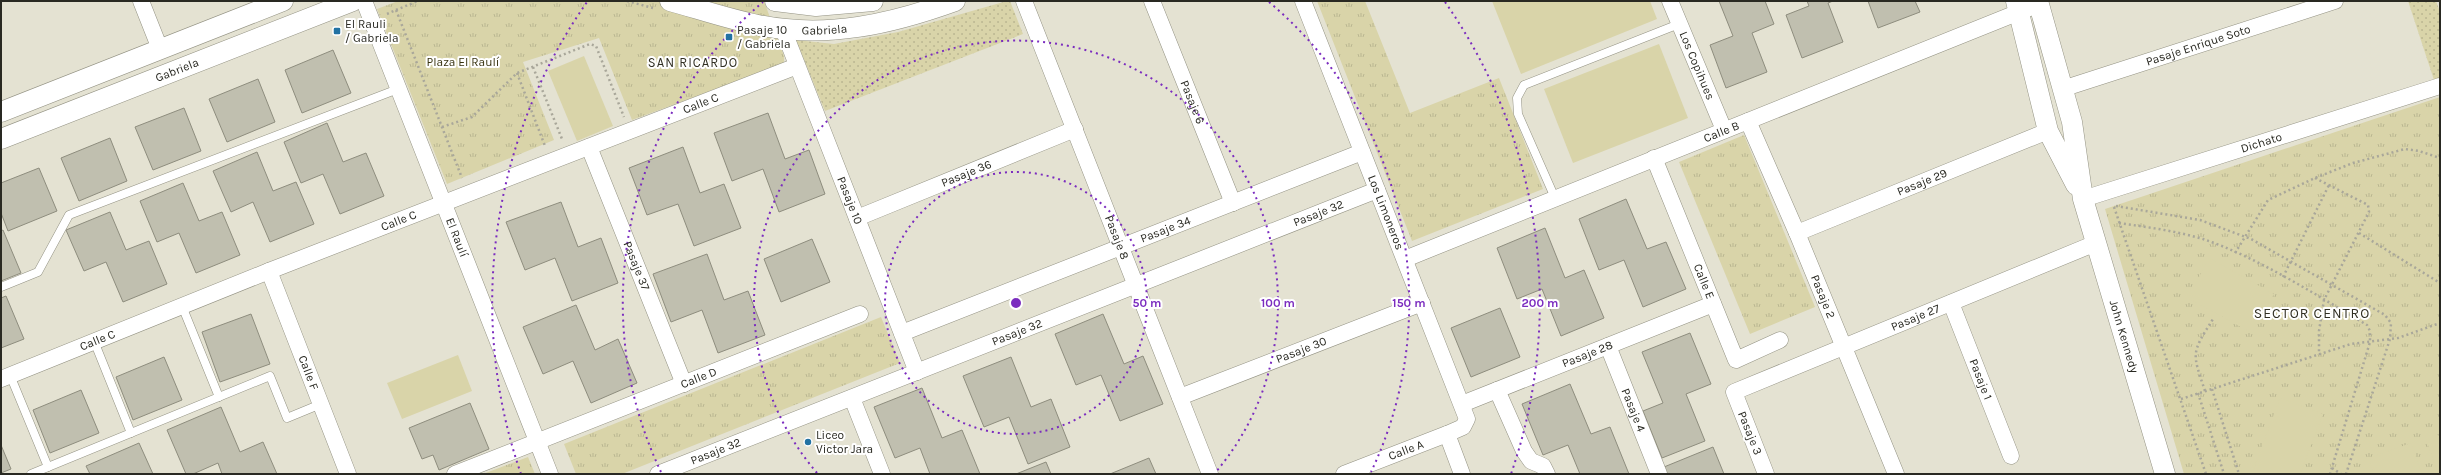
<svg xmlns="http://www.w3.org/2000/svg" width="2441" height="475" viewBox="0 0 2441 475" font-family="Karla,sans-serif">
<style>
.grass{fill:url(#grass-dots)}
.park{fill:url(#park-tufts)}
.pitch{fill:#d9d4a9}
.building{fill:#c0bfaf;stroke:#8e8d7e}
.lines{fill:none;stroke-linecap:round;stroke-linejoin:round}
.service-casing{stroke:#939283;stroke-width:9}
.minor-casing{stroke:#939283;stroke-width:17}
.tertiary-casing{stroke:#939283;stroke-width:21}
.path{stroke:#a9a79a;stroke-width:2.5;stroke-dasharray:2 3;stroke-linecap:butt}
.service{stroke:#fff;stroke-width:8}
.minor{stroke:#fff;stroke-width:16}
.tertiary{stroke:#fff;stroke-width:20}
.ring{fill:none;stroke:#7b2cbf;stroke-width:2;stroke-dasharray:2 4}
.poi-dot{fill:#2272a3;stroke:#fff;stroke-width:1.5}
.labels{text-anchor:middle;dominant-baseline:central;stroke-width:4;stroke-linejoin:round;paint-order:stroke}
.poi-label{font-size:12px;fill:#292922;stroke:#fff;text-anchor:start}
.street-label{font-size:12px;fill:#292922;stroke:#fff}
.park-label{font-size:12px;fill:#37320f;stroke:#fff}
.neighbourhood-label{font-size:13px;letter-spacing:1px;fill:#312f23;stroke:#fff}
.quarter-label{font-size:14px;letter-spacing:1px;fill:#312f23;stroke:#fff}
.centre{fill:#7b2cbf;stroke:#fff;stroke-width:2}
.ring-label{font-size:12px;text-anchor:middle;font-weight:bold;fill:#7b2cbf;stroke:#fff;stroke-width:4;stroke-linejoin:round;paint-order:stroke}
</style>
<defs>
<pattern id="grass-dots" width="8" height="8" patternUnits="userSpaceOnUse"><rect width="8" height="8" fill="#d9d4a9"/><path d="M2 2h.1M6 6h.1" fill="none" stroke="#bab691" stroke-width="1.8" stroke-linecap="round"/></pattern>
<pattern id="park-tufts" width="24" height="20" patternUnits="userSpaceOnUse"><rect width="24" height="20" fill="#d9d4a9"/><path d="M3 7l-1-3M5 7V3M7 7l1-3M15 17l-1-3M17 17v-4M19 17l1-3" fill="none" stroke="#bab691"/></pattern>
</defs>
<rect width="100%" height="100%" fill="#e4e2d2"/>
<g class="grass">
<polygon points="1007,1 1010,1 1023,34 825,111 796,40 834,44 898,32"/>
<polygon points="2408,1 2436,1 2440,12 2440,78 2434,80"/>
</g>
<g class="park">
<polygon points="398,1 764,1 784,56 784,64 632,120 599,38 523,62 554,140 447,184 377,9"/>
<polygon points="1317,1 1365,1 1410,113 1499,78 1543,189 1412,241"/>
<polygon points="2440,97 2440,474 2184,474 2105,209"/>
<polygon points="1744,135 1815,307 1750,334 1679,162"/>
<polygon points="881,317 900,363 622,474 576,474 564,444"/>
<polygon points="528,457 535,474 483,474"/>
</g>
<g class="pitch">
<polygon points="1492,1 1650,1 1657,19 1521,74"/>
<polygon points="1659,44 1688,118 1573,163 1544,89"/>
<polygon points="584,56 613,126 577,141 548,71"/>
<polygon points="2209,258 2274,294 2252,333 2188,298"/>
<polygon points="458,355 472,391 402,419 387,383"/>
<polygon points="2280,398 2323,414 2300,474 2272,474 2254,468"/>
<polygon points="2440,435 2440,474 2438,474 2426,439"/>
<polygon points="2411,443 2422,474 2374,474 2369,458"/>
</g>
<g class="building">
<polygon points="1719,1 1765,1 1774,24 1752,33 1767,72 1726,88 1710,45 1733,36"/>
<polygon points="1807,1 1833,1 1828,3 1843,42 1802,58 1786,15 1809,6"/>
<polygon points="1868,1 1915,1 1920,12 1878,28"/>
<polygon points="333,50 351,93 302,113 285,70"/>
<polygon points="258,79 275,122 227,142 209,99"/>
<polygon points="184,108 201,151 153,170 135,127"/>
<polygon points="768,113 785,159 809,150 825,194 779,212 763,169 732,181 714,133"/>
<polygon points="327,123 343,162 366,153 384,196 340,214 323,174 301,183 284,142"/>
<polygon points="110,138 127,181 79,201 61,158"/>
<polygon points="683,147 700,193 724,184 741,228 694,246 678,204 647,215 629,168"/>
<polygon points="257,152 273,191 296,182 314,224 270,242 253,202 231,212 213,171"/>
<polygon points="39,168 57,211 8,231 1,213 1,183"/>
<polygon points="183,183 199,221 222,212 240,255 196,273 179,233 157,242 140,201"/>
<polygon points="1626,199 1647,249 1666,242 1686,289 1643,307 1624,260 1599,270 1579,219"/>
<polygon points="561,202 578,247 601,238 618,283 572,301 555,258 525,270 506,222"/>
<polygon points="110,212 126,250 149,241 167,284 123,302 106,262 84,271 66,230"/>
<polygon points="1545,228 1565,278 1584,270 1604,318 1561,336 1542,289 1517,299 1497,248"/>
<polygon points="3,230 21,273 1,281 1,231"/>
<polygon points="812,239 830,282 781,302 764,259"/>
<polygon points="707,254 724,300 748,291 765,335 718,353 702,310 671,322 653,274"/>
<polygon points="6,296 24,339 1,348 1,298"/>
<polygon points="576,305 595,350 618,339 637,383 591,403 573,361 543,374 523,327"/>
<polygon points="1500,308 1520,357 1471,377 1451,328"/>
<polygon points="251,314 270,364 220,382 202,332"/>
<polygon points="1103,314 1124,364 1143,356 1163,404 1120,421 1101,375 1076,385 1055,334"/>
<polygon points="1690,333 1711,384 1686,394 1705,441 1662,458 1643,411 1663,403 1642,352"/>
<polygon points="164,357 182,400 133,420 116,377"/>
<polygon points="1011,357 1031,407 1051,399 1070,447 1028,464 1009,417 984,427 963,376"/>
<polygon points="1570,384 1591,434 1610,427 1629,474 1580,474 1568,445 1543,455 1522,404"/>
<polygon points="922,388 942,438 962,430 980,474 930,474 920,448 895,458 874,407"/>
<polygon points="81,390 99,433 50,453 33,410"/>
<polygon points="470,403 489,449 439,470 433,455 422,459 409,428"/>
<polygon points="221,407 240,452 263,442 277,474 222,474 218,463 193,474 186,474 167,430"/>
<polygon points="139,443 153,474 90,474 86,466"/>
<polygon points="1,445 11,469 1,473"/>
<polygon points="1713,447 1724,474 1667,474 1664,467"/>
<polygon points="1149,458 1156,474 1110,474"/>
<polygon points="1046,462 1051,474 1016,474"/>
</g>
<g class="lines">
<defs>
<g id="service">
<polyline points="1555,198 1518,114 1517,98 1524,85 1679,24"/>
<polyline points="1,287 38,272 69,215 398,89"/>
<polyline points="182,306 219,397"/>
<polyline points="94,341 131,433"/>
<polyline points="10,375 48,467"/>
<polyline points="31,474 270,376 287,418 321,404"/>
</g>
<g id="minor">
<polyline points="141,1 160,49"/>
<path id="s1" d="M364,1l186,473"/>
<path id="s2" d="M1024,1l186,473"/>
<path id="s3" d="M1152,1l81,202"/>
<path id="s4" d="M1303,1l164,418 -4,8 -16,7 -103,40"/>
<path id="s5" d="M1670,1l54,129"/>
<path id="s6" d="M783,29l134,343"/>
<path id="s7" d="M2062,89l273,-88"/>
<path id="s8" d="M1748,121l49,112 99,241"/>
<path id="s9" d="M589,147l95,237"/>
<path id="s10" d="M1654,158l82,202 44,-20"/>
<path id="s11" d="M2083,199l357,-113"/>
<path id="s12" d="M857,218l218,-89"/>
<path id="s13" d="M1797,233l251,-102"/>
<path id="s14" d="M1405,259l634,-255"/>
<path id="s15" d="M269,271l79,203"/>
<path id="s16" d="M1951,303l60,153"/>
<path id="s17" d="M902,333l460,-181"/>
<path id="s18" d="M1608,346l51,128"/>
<path id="s19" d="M1,379l268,-108 528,-205"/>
<polyline points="1497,390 1524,451 1531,461 1543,466 1547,474"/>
<path id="s20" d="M1180,397l242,-94"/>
<polyline points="852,398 882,474"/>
<path id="s21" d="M1462,404l251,-100"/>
<polyline points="1447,434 1462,474"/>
<path id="s22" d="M455,474l405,-160"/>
<path id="s23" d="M658,474l719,-284"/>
<path id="s24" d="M1766,474l-32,-82 362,-149"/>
</g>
<g id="tertiary">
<path id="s25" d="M670,1c29,8 58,18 88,24 69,14 133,-1 197,-24"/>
<polyline points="775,1 816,6 873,1"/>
<polyline points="2016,1 2048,131 2076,185"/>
<path id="s26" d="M2038,1l34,121 11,77 82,275"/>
<polyline points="1,112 283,1"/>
<path id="s27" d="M1,139l352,-138"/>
</g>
</defs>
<use href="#service" class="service-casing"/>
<use href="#minor" class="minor-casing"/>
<use href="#tertiary" class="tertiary-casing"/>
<g class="path">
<polyline points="627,1 653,8"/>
<polyline points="396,10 418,1"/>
<polyline points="387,14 396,10 462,178"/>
<polyline points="346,23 348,29 356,26"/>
<polyline points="533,67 562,139"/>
<polyline points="517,73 545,146"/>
<polyline points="442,127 472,117 517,73 590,44 596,46 624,117"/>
<polyline points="2315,178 2368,205 2369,212 2324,300 2319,331 2319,354"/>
<polyline points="2116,206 2200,220 2251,239 2385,315 2391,323 2390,339 2346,474"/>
<polyline points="2114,207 2206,474"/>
<path d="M2119,223c28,4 57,8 84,16 54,18 115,57 164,86l3,6v11l-40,132"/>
<polyline points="2359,233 2440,283"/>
<polyline points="2235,253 2268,200 2315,178 2353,163 2405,149 2419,151 2440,158"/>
<polyline points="2283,277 2329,185"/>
<polyline points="2212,389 2239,474"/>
<path d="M2205,391c-13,-39 -14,-37 8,-72"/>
<polyline points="2198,393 2224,474"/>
<polyline points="2181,399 2351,344 2398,338 2440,323"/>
<polyline points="2332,468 2341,474"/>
</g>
<use href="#service" class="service"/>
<use href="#minor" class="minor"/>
<use href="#tertiary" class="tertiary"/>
</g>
<g class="ring">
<circle cx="1016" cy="303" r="131"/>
<path d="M817 473A262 262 0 1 1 1215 473"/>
<path d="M661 472A393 393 0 0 1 763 2M1269 2A393 393 0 0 1 1371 472"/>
<path d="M521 474A524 524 0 0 1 587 2M1445 2A524 524 0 0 1 1511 474"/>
</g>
<g class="poi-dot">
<rect x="333" y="27" width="8" height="8" rx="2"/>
<rect x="725" y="33" width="8" height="8" rx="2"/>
<circle cx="808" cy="442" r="4"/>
</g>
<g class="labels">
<g class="poi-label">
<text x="345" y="24">El Rauli<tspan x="345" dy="14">/ Gabriela</tspan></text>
<text x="737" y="30">Pasaje 10<tspan x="737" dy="14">/ Gabriela</tspan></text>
<text x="816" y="435">Liceo<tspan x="816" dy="14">Victor Jara</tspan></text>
</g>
<g class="street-label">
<text stroke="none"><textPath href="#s25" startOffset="158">Gabriela</textPath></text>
<text stroke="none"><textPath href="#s7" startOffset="143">Pasaje Enrique Soto</textPath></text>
<text stroke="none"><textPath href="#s5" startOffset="70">Los Copihues</textPath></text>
<text stroke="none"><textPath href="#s27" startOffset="189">Gabriela</textPath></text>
<text stroke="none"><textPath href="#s3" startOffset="109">Pasaje 6</textPath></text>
<text stroke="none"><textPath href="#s19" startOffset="752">Calle C</textPath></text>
<text stroke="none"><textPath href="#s14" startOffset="341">Calle B</textPath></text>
<text stroke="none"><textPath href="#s11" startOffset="187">Dichato</textPath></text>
<text stroke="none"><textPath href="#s12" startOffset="118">Pasaje 36</textPath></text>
<text stroke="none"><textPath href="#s13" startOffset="135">Pasaje 29</textPath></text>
<text stroke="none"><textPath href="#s6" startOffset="184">Pasaje 10</textPath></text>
<text stroke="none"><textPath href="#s4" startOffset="227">Los Limoneros</textPath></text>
<text stroke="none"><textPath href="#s23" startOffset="710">Pasaje 32</textPath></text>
<text stroke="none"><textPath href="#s19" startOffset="428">Calle C</textPath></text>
<text stroke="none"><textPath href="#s17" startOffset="283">Pasaje 34</textPath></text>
<text stroke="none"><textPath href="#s1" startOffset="254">El Raulí</textPath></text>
<text stroke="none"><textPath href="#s2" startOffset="254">Pasaje 8</textPath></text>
<text stroke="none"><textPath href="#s9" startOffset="128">Pasaje 37</textPath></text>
<text stroke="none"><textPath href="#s10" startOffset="133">Calle E</textPath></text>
<text stroke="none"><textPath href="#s8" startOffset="191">Pasaje 2</textPath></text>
<text stroke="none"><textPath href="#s24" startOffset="284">Pasaje 27</textPath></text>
<text stroke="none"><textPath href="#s23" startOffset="386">Pasaje 32</textPath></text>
<text stroke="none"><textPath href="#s26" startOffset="347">John Kennedy</textPath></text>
<text stroke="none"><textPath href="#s19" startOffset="104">Calle C</textPath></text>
<text stroke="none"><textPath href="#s20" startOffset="130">Pasaje 30</textPath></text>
<text stroke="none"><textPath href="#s21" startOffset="135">Pasaje 28</textPath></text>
<text stroke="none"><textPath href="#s15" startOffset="109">Calle F</textPath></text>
<text stroke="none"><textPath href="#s22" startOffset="262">Calle D</textPath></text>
<text stroke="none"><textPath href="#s16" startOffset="82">Pasaje 1</textPath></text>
<text stroke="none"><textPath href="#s18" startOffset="69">Pasaje 4</textPath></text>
<text transform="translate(1750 433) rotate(68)">Pasaje 3</text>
<text transform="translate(1406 450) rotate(-21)">Calle A</text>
<text stroke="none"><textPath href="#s23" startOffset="62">Pasaje 32</textPath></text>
</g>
<g class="park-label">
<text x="463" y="62">Plaza El Raulí</text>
</g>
<g class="neighbourhood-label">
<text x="693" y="62">SAN RICARDO</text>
</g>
<g class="quarter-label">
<text x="2312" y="313">SECTOR CENTRO</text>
</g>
</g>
<circle cx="1016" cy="303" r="6" class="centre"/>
<g class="ring-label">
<text x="1147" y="307">50 m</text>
<text x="1278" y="307">100 m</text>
<text x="1409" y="307">150 m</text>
<text x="1540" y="307">200 m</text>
</g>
<rect width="2441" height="475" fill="none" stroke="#292922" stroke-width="4"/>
</svg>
